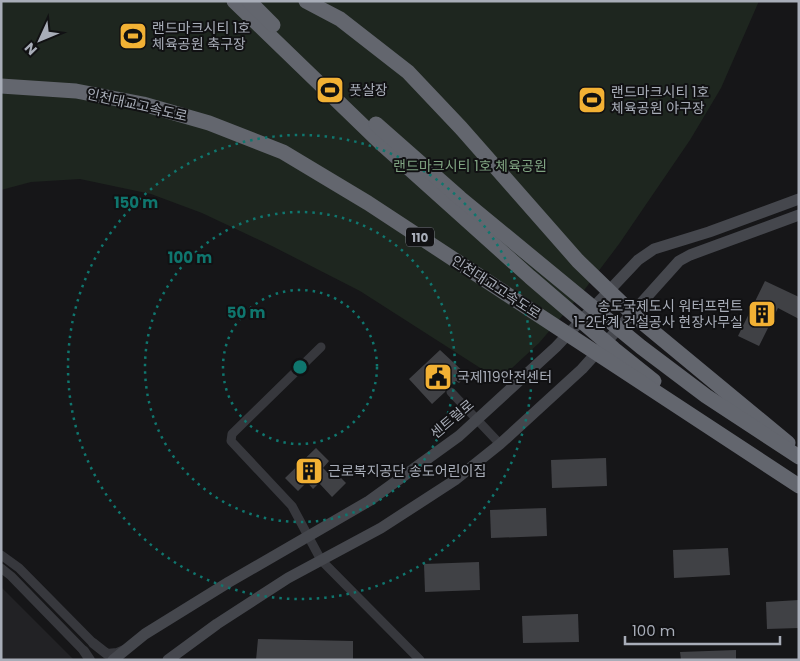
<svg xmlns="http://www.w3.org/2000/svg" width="800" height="661" viewBox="0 0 800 661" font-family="Poppins,'Noto Sans KR',sans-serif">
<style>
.built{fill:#222225}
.green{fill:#1e261f}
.building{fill:#404145}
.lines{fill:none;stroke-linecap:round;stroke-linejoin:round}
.minor{stroke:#37383d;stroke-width:9}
.tertiary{stroke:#37383d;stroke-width:10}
.secondary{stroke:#45474d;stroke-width:11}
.motorway{stroke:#63666e;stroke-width:15}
.motorway-bridge{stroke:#63666e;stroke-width:15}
.ring{fill:none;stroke:#0f766e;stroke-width:2.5;stroke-dasharray:2.5 5}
.labels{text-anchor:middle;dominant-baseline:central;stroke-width:4;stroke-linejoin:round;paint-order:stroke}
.shield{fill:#111113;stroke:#7b7e86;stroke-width:1}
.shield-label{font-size:12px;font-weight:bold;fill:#a8adb8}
.poi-label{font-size:14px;fill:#a8adb8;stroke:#111113;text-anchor:start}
.street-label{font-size:14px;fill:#a8adb8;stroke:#111113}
.park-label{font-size:14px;fill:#7fa381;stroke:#111113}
.centre{fill:#0f766e;stroke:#111113;stroke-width:2.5}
.ring-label{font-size:15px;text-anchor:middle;font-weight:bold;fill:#0f766e;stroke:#111113;stroke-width:4;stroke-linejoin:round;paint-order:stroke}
</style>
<rect width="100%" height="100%" fill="#161618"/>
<polygon class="built" points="1,587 74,660 1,660"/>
<polygon class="green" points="1,1 759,1 721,88 690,140 619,244 582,293 539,343 499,380 360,291 272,246 202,213 151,194 80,179 31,182 1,190"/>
<g class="building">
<polygon points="765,281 799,297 799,319 778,308 759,346 738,336"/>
<polygon points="440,350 467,375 459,383 456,381 447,387 445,392 432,404 409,379"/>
<polygon points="316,448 329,461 323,468 334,479 338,475 346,483 332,497 319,483 313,489 307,482 298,491 285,478"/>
<polygon points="606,458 607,486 552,488 551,460"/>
<polygon points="546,508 547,536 491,538 490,510"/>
<polygon points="728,548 730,575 674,578 673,550"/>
<polygon points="479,562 480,590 425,592 424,564"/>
<polygon points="799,600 799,628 767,629 766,602"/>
<polygon points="578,614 579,642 523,643 522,616"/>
<polygon points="258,639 353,641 353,660 256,660"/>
<polygon points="736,650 736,660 681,660 680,652"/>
</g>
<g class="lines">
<g class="minor">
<polyline points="321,347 232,434 231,441 292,506 321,560 420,660"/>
<polyline points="451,392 500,444"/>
<polyline points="1,555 19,568 93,643"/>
<polyline points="1,568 11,576 84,651"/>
</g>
<g class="tertiary">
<polyline points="93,643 107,654 117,653 124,650"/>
<polyline points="84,651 90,660"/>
</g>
<g class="secondary">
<polyline points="113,660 145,634 229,582 369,501 459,436 556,347 638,260 654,249 709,232 799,199"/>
<polyline points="168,660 217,624 288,578 381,528 455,480 500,444 582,369 679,261 690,255 799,215"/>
</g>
<polyline class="motorway" points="638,319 788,443"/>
<g class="motorway-bridge">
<polyline points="234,1 384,146 530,277 614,349 654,381"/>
<polyline points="249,1 273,25"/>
<polyline points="306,1 340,19 408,72 461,128 578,261 638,319"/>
<polyline points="1,86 76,91 143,104 209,123 283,152 368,203 799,486"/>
<polyline points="376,124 460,198 641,347 706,396 799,457"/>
</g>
</g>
<g class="ring">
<circle cx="300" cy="367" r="77"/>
<circle cx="300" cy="367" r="155"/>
<circle cx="300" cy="367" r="232"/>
</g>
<defs>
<symbol id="stadium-square" viewBox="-11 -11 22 22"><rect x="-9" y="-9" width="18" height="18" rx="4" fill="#f2b134" stroke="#111113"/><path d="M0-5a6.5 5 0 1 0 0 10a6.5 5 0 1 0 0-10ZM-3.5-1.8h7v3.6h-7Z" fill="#111"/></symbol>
<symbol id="building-square" viewBox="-11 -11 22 22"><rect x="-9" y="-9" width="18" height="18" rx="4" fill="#f2b134" stroke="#111113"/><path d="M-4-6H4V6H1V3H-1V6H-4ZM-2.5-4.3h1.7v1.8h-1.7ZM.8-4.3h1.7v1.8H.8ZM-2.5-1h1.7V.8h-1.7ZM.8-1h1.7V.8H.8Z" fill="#111"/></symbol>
<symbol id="civic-square" viewBox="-11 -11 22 22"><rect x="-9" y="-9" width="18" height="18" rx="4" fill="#f2b134" stroke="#111113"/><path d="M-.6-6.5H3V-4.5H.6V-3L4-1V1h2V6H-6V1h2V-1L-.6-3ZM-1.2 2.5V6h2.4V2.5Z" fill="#111"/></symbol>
</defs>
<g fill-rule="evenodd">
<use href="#stadium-square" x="117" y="20" width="32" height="32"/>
<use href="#stadium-square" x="314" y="74" width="32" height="32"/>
<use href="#stadium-square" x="576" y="84" width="32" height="32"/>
<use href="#building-square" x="746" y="298" width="32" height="32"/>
<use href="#civic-square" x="422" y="361" width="32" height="32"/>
<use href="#building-square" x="293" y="455" width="32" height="32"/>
</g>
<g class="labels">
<rect class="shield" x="406" y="227.5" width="28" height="19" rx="4"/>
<g class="shield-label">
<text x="420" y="237">110</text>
</g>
<g class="poi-label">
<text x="152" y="28">랜드마크시티 1호<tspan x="152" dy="16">체육공원 축구장</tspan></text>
<text x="349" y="90">풋살장</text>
<text x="611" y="92">랜드마크시티 1호<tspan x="611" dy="16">체육공원 야구장</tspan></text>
<text x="743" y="306" text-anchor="end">송도국제도시 워터프런트<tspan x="743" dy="16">1-2단계 건설공사 현장사무실</tspan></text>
<text x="457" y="377">국제119안전센터</text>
<text x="328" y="471">근로복지공단 송도어린이집</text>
</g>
<g class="street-label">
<text transform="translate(137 105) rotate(13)">인천대교고속도로</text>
<text transform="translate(496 287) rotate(33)">인천대교고속도로</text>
<text transform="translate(452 419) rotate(-40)">센트럴로</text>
</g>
<g class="park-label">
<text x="470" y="166">랜드마크시티 1호 체육공원</text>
</g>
</g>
<circle cx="300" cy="367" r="8" class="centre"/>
<g class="ring-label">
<text x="136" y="208">150 m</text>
<text x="190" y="263">100 m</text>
<text x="246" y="318">50 m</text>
</g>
<rect width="800" height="661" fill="none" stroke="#a8adb8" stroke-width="5"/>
<g transform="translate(40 40) rotate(226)" stroke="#111113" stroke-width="4" paint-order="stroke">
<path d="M0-4L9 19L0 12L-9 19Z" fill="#a8adb8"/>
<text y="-8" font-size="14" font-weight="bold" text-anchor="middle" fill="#a8adb8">N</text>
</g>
<path d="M625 636v8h155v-8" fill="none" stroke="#a8adb8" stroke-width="2.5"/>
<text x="632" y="636" font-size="15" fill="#a8adb8" stroke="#111113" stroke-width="4" paint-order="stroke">100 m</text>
</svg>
